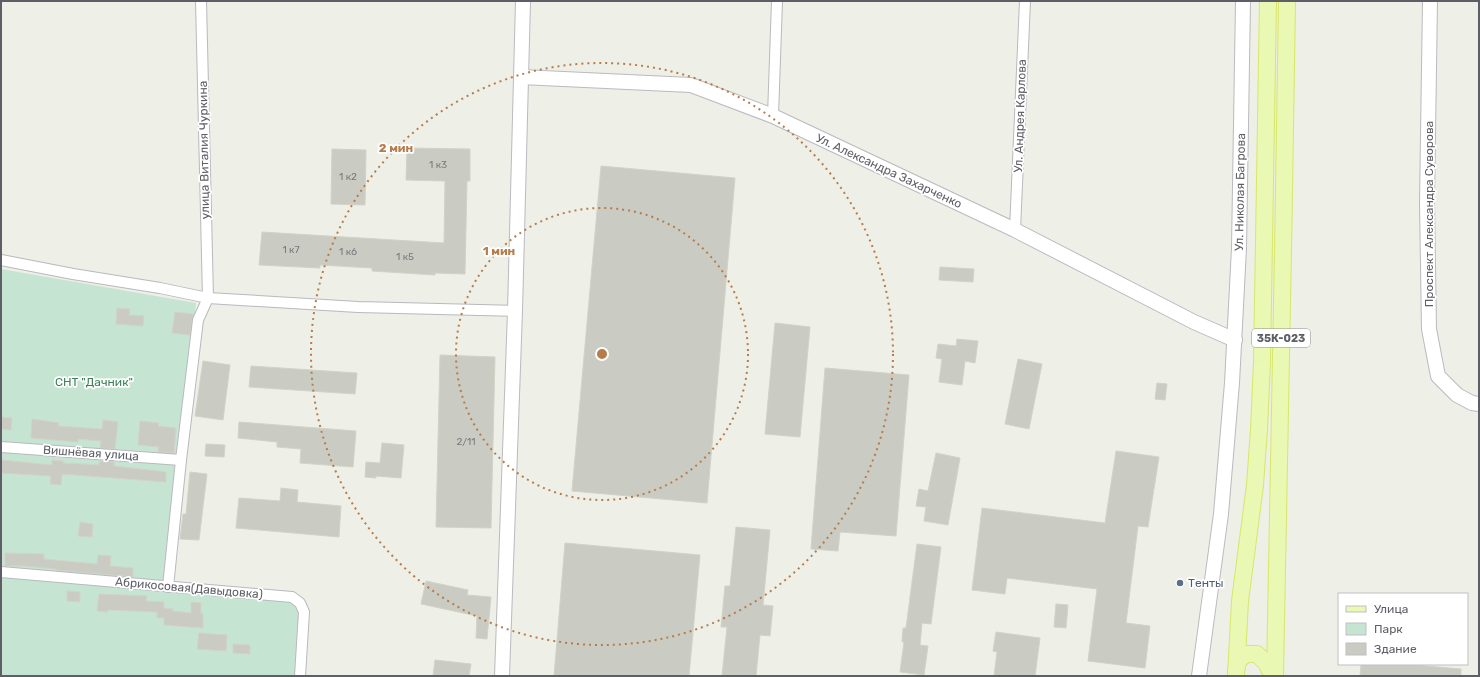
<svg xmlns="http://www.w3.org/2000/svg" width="1480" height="677" viewBox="0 0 1480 677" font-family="Rubik,sans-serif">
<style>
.green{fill:#c6e4d2}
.building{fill:#cacbc3;stroke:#d2d3c6}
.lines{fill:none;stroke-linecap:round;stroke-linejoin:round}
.street-casing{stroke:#b9b9bf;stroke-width:12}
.secondary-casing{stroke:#babac1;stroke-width:16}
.primary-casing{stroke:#d8e669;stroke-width:18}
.street{stroke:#fff;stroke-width:10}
.secondary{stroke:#fff;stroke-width:14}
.primary{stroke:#e9f8b3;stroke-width:16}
.ring{fill:none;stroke:#b67c4c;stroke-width:2;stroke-dasharray:2 4}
.service-dot{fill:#5c6f8a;stroke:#fff;stroke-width:1.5}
.labels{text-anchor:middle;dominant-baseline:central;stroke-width:3.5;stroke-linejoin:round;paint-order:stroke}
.number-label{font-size:10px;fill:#797a7d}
.shield{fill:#fff;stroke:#8e8f94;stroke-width:1}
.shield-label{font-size:11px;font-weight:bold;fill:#5e5f66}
.street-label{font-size:12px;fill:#5e5f66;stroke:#fff}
.park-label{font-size:12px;fill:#3c7f59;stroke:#fff}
.service-label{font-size:12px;fill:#4e5e75;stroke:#fff;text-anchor:start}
.centre{fill:#b67c4c;stroke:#fff;stroke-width:2}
.ring-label{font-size:12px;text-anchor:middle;font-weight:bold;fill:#b67c4c;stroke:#fff;stroke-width:3.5;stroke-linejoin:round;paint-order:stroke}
</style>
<rect width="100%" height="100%" fill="#eeefe7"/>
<path class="green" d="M1,269l195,34 -30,288 120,9c6,3 10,6 12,13 4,14 -1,48 -2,63h-295z"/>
<g class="building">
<polygon points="407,148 470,149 470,181 467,181 465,274 435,273 435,275 372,271 372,268 320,265 320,268 259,265 262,232 444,243 445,181 406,180"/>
<polygon points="332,149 366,150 365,205 331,204"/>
<polygon points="601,166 735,178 707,503 572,491"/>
<polygon points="940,267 974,269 973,282 939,280"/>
<polygon points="117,308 130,309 129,315 144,316 143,326 116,324"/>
<polygon points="175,312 193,314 190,335 172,333"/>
<polygon points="775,323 810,327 800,437 765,434"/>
<polygon points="957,339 978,341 975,363 965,361 962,385 939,382 942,359 936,358 938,344 956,346"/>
<polygon points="440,355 495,357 491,528 436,527"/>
<polygon points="1018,359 1042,364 1029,429 1005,424"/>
<polygon points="203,361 230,365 223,420 195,416"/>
<polygon points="251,366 357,373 355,394 249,387"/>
<polygon points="825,368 909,375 896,536 840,532 838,551 811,549"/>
<polygon points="1157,383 1167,384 1165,400 1155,399"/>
<polygon points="1,417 12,418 11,430 1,429"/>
<polygon points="32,419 59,423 58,426 102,429 103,420 118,422 115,449 100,448 101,441 78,439 78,442 31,438"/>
<polygon points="140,421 159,423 158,426 176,428 174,453 158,452 159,447 138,445"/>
<polygon points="239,422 356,431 353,467 300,463 301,449 277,447 277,442 238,438"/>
<polygon points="382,443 404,445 401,478 376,476 376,478 365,477 366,462 380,463"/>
<polygon points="206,444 225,445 224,457 205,456"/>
<polygon points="1116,451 1159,457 1148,527 1138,526 1126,623 1150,626 1145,668 1088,661 1097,589 1007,578 1005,594 972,590 982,508 1105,523"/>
<polygon points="936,453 960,458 948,525 924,521 926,507 916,506 919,489 928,491"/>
<polygon points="1,460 52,465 52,460 63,461 63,463 99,465 99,461 114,462 114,466 166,472 166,482 62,474 61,485 50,484 51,476 1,473"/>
<polygon points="190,472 207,474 199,540 180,539 183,514 186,514"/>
<polygon points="281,488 298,490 297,502 341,506 339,537 236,528 239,498 280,501"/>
<polygon points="80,522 93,524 92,537 78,536"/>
<polygon points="736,527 770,530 763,605 773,606 770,636 760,635 756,676 722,676 727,627 721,627 725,586 730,586"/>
<polygon points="565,543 700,555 689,676 554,676"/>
<polygon points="917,544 941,547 931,624 922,623 920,645 928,646 924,675 900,672 904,642 902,642 903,628 906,628"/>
<polygon points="5,553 44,554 44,559 97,564 98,555 111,556 110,566 133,568 133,577 56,570 56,569 24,566 5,566"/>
<polygon points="426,581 468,590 467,595 491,597 487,639 476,638 477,616 421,604"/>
<polygon points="67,591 80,592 80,602 67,601"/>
<polygon points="99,594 147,596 146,601 164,602 164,608 173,609 172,611 191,613 191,602 201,603 201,613 203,614 203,628 164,625 164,618 157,618 157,612 108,610 107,612 97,611"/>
<polygon points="1056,604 1068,605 1066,628 1054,627"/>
<polygon points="996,632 1040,638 1035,676 994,676 997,652 993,651"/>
<polygon points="199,633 227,635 226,651 197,649"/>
<polygon points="233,644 250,645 250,654 233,653"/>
<polygon points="435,660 471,664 469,676 433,676"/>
<polygon points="1361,664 1403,664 1461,669 1461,676 1360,676"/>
</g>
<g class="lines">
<defs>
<g id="street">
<polyline points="773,116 777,1"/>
<polyline points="1015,230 1025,1"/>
<polyline points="1,260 73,274 160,288 208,298 358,307 515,311"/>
<polyline points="1,447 181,460"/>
<polyline points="1,572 292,597 300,603 304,612 300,676"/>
<polyline points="168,587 181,460 198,320 208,298 201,1"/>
</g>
<g id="secondary">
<polyline points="1430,1 1427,202 1429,329 1438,376 1457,395 1472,403 1479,404"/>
<polyline points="521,77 691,85 773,116 1015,230 1194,322 1235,340"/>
<polyline points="502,676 515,311 523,1"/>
<polyline points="1199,676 1221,514 1232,383 1239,248 1243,1"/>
</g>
<g id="primary">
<polyline points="1236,670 1239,659 1247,654 1257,654 1266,663 1273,676"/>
<polyline points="1236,676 1240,601 1255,485 1259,430 1262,362 1268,1"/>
<path d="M1275,676c6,-225 8,-450 12,-675"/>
</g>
</defs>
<use href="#street" class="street-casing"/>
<use href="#secondary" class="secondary-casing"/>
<use href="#primary" class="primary-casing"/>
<use href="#street" class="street"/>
<use href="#secondary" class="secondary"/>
<use href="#primary" class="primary"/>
</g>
<g class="ring">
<circle cx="602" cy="354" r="146"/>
<circle cx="602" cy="354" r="291"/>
</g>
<circle class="service-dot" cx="1180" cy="583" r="4"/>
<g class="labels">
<g class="number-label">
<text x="438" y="165">1 к3</text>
<text x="348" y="177">1 к2</text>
<text x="291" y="250">1 к7</text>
<text x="348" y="252">1 к6</text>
<text x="405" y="257">1 к5</text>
<text x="466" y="442">2/11</text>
</g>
<rect class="shield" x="1252" y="329" width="58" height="18" rx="3"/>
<g class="shield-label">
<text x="1281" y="338">35К-023</text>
</g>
<g class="street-label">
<text transform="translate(1020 116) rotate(-88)">Ул. Андрея Карлова</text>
<text transform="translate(204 150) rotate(-91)">улица Виталия Чуркина</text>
<text transform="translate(889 171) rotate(25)">Ул. Александра Захарченко</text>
<text transform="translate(1240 192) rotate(-89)">Ул. Николая Багрова</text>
<text transform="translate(1429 214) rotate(-90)">Проспект Александра Суворова</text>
<text transform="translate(91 453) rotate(4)">Вишнёвая улица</text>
<text transform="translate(189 588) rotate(5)">Абрикосовая(Давыдовка)</text>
</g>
<g class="park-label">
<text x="94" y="382">СНТ "Дачник"</text>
</g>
<g class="service-label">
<text x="1188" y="583">Тенты</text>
</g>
</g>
<circle cx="602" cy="354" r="6" class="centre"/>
<g class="ring-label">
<text x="396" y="152">2 мин</text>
<text x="499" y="255">1 мин</text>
</g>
<rect width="1480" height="677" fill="none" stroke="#5e5f66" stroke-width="4"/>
<rect x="1338" y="593" width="130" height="72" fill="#ffffff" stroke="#bfbfc2"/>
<rect x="1346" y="606" width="20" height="6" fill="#e9f8b3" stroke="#bfbfc2"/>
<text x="1374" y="613" font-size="12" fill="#5e5f66">Улица</text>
<rect x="1346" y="623" width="20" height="12" fill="#c6e4d2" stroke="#bfbfc2"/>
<text x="1374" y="633" font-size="12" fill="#5e5f66">Парк</text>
<rect x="1346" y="643" width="20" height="12" fill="#cacbc3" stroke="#bfbfc2"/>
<text x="1374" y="653" font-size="12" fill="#5e5f66">Здание</text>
</svg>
